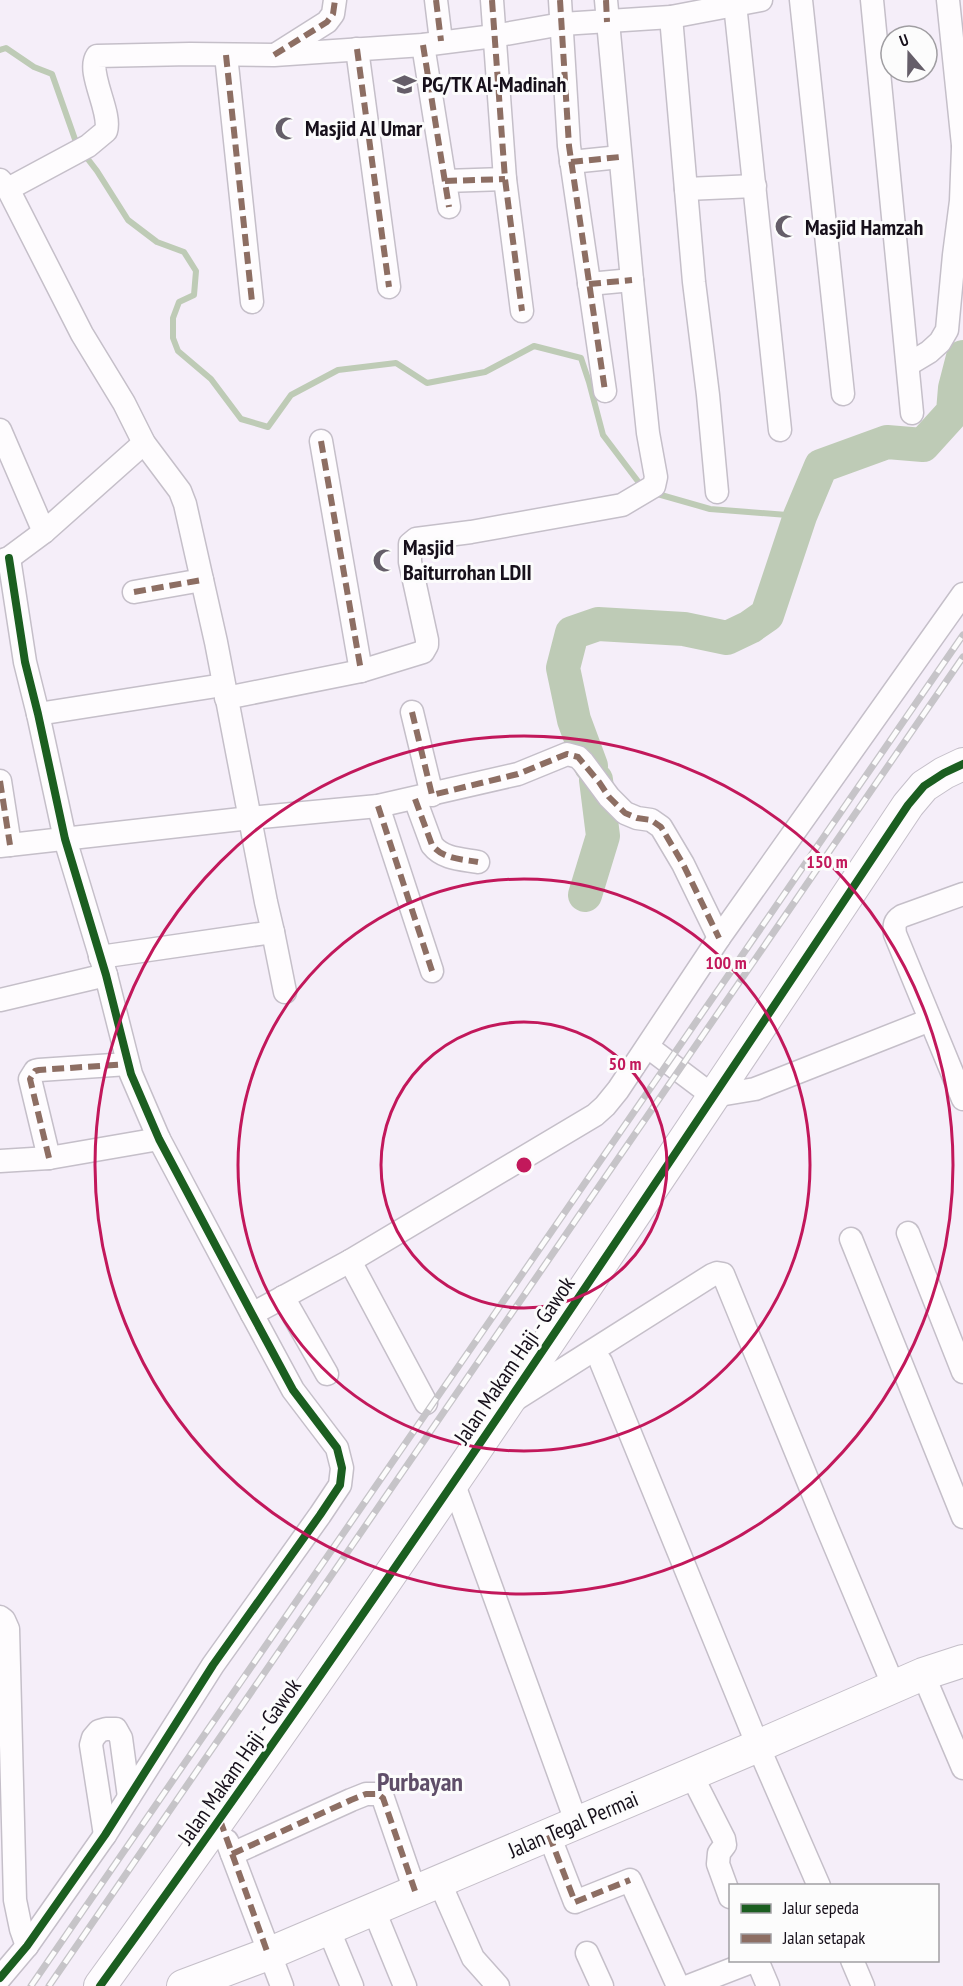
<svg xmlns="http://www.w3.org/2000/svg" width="963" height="1986" viewBox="0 0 963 1986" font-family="'PT Sans Narrow',sans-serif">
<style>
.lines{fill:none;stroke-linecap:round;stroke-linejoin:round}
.stream{stroke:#becbb6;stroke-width:6}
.river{stroke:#becbb6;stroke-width:34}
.street-casing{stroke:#c5bfc9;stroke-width:25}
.secondary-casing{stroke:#c5bfc9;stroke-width:34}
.street{stroke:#fefcfe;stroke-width:22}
.secondary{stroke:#fefcfe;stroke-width:32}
.rail-casing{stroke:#c6c4c8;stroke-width:7}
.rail{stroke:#fcfcfc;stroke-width:4.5;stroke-dasharray:14;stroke-linecap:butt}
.quiet{stroke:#8d6e63;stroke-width:6;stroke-dasharray:12 6;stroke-linecap:butt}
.cycleway-casing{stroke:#fcfcfc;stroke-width:11}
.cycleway{stroke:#1b5e20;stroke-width:8}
.ring{fill:none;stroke:#c2185b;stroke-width:3}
.labels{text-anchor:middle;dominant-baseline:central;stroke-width:6;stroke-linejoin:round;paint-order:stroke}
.poi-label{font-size:22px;font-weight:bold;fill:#17101b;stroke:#fcfcfc;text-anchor:start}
.street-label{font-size:22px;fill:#17101b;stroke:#fcfcfc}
.quarter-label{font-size:26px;font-weight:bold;fill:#5f4e69;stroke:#fcfcfc}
.centre{fill:#c2185b;stroke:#fcfcfc;stroke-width:3}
.ring-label{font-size:18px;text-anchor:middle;font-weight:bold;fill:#c2185b;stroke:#fcfcfc;stroke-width:6;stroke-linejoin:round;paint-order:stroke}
</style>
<rect width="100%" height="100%" fill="#f5eef9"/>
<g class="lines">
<g class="stream">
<polyline points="0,50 6,48 34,67 52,74 77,145 97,171 128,220 157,242 184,252 196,271 194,295 179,302 173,318 173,338 178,351 211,379 241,419 268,427 291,395 338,370 396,363 427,383 485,372 534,346 581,358 589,382 603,435 643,488"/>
<polyline points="654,493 710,509 800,516"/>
</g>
<g class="river">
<polyline points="591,766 574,720 563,668 572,633 598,624 684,629 727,638 750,627 767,615 800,516 821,466 887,442 923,445 953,412 955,388 963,357"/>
<polyline points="585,895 603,836 596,780"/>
</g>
<defs>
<g id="street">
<polyline points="436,0 441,41"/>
<polyline points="492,0 505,179 522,311"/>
<polyline points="560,0 569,146 605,391"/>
<polyline points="801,0 843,394"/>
<polyline points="872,0 912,413"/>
<polyline points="948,0 963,145"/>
<polyline points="735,4 780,430"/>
<polyline points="671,17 694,282 708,395 717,492"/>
<polyline points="423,45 449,207"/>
<polyline points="357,49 389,287"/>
<polyline points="278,53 327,22 333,14 335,0"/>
<polyline points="226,55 252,302"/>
<polyline points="571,162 620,157"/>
<polyline points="0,180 8,189 82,334 124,403 144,443 180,491 185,504 216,642 266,902 273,932 100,957"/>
<polyline points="445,181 505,179"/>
<path d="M8,189l80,-43 18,-15c6,-19 -20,-59 -9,-75l93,-2 84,1 149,-10 71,-9 68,-12 109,-7 90,-17"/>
<polyline points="686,189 755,186"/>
<polyline points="589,284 632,280"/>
<polyline points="909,364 929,352 940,342 947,330 954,255 961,201 963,148"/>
<polyline points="0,430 44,532"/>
<polyline points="321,441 361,671"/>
<polyline points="0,561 9,558 44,532 144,443"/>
<polyline points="134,592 202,580"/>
<polyline points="226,698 361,671 423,652 427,645 427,640 410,562 410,544 416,539 471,532 622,505 654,486 656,477 648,433 632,280 606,0"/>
<polyline points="412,712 432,795"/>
<polyline points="38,714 223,685"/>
<polyline points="0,781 10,845"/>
<path d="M415,799l17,46c11,14 29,14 46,17"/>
<polyline points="378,806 432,971"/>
<polyline points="0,846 250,818 378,806 518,774 567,754 578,757 583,762 609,797 625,813 637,818 651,820 661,827 683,864 719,938"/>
<path d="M963,894l-61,22c-8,5 -8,9 -7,18l68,165"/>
<polyline points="273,932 285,992"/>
<polyline points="0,1000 106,975"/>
<polyline points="648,1047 713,1096 755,1089 930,1020"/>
<polyline points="49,1158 30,1079 35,1071 39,1070 128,1064"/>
<polyline points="0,1161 49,1158 159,1139"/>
<polyline points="908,1233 963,1372"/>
<polyline points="851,1239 963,1517"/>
<polyline points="350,1261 426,1403"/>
<polyline points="283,1297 327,1374"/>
<polyline points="252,1314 350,1261 595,1115 605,1106 618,1090 719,938 963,594"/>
<polyline points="601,1362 758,1746 819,1886"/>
<polyline points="513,1401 712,1275 717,1273 723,1274 826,1525 894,1687"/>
<polyline points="453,1482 577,1824"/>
<polyline points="0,1617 4,1620 8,1629 15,1900 21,1929 27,1946"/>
<polyline points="923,1674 963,1768"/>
<polyline points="691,1774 724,1839 725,1845 719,1853 718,1864 730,1897"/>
<polyline points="105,1835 91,1745 93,1738 99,1731 106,1729 116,1729 121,1738 129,1797"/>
<polyline points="549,1835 575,1902 630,1880 678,1986"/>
<polyline points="227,1841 282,1986"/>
<polyline points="232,1854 351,1800 366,1794 378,1794 383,1798 415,1891"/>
<polyline points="439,1881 473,1958 498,1986"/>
<polyline points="373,1908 405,1986"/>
<polyline points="328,1928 352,1986"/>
<polyline points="587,1953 602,1986"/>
<polyline points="757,1960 768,1986"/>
<polyline points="852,1960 863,1986"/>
<polyline points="0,1978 27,1946 105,1835 213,1665 320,1515 340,1485 342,1468 337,1448 293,1390 252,1314 159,1139 131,1074 106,975 65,839 38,714 25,662 9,558"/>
<polyline points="689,1986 756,1960"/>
</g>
<g id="secondary">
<path d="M100,1986c280,-386 543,-784 808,-1181l16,-19 20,-13 19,-9"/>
<polyline points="183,1986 268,1954 758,1746 923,1674 963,1661"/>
</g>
</defs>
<use href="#street" class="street-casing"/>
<use href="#secondary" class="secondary-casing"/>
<use href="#street" class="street"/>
<use href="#secondary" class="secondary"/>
<defs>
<g id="rail">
<polyline points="31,1986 963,635"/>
<polyline points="49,1986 963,657"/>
</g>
</defs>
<use href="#rail" class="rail-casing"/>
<use href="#rail" class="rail"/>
<g class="quiet">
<polyline points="436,0 441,41"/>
<polyline points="492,0 505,179 522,311"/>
<polyline points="560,0 569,146 605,391"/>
<polyline points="606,0 607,22"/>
<polyline points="423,45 449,207"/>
<polyline points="357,49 389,287"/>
<polyline points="226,55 252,302"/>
<polyline points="274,55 327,22 333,14 335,0"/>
<polyline points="571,162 620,157"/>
<polyline points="445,181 505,179"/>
<polyline points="589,284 632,280"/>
<polyline points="321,441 361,671"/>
<polyline points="134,592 202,580"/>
<polyline points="412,712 432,795 518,774 567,754 578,757 599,782 609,797 625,813 637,818 651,820 661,827 683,864 719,938"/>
<polyline points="0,781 10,845"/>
<path d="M415,799l17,46c11,14 29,14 46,17"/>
<polyline points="378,806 432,971"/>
<polyline points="49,1158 30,1079 35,1071 39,1070 128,1064"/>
<polyline points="220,1820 268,1954"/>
<polyline points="549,1835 575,1902 630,1880"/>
<polyline points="232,1854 351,1800 366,1794 378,1794 383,1798 415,1891"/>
</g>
<defs>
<g id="cycleway">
<polyline points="0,1978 27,1946 105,1835 213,1665 320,1515 340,1485 342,1468 337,1448 293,1390 252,1314 159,1139 131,1074 106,975 65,839 38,714 25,662 9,558"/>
<path d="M100,1986c280,-386 543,-784 808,-1181l16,-19 20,-13 19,-9"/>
</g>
</defs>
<use href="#cycleway" class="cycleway-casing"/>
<use href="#cycleway" class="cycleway"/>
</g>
<g class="ring">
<circle cx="524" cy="1165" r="143"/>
<circle cx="524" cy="1165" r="286"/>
<circle cx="524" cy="1165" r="429"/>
</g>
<defs>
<symbol id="school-bare" viewBox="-9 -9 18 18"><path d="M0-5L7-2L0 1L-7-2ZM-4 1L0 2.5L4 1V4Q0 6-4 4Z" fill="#655e69" stroke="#fcfcfc" stroke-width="2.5" paint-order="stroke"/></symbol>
<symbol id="mosque-bare" viewBox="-9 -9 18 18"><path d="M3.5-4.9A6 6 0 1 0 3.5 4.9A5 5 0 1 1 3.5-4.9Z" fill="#655e69" stroke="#fcfcfc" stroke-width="2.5" paint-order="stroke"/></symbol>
</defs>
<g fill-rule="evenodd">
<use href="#school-bare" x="388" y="68" width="33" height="33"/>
<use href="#mosque-bare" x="270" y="112" width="33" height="33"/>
<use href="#mosque-bare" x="770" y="210" width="33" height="33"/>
<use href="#mosque-bare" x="368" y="544" width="33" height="33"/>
</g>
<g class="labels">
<g class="poi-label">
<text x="422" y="84">PG/TK Al-Madinah</text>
<text x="305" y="128">Masjid Al Umar</text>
<text x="805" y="227">Masjid Hamzah</text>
<text x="403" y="547">Masjid<tspan x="403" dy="25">Baiturrohan LDII</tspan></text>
</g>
<g class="street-label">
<text transform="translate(514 1360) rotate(-56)">Jalan Makam Haji - Gawok</text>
<text transform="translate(239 1761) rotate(-55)">Jalan Makam Haji - Gawok</text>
<text transform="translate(573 1824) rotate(-23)">Jalan Tegal Permai</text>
</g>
<g class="quarter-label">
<text x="420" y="1781">Purbayan</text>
</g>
</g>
<circle cx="524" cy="1165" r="9" class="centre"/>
<g class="ring-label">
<text x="827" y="868">150 m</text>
<text x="726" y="969">100 m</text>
<text x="625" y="1070">50 m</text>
</g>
<rect x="729" y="1884" width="210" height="78" fill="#fcfcfc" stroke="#a09ea2" stroke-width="1.5"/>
<rect x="741" y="1904" width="30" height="9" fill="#1b5e20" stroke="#a09ea2" stroke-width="1.5"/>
<text x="783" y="1914" font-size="18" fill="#17101b">Jalur sepeda</text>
<rect x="741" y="1934" width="30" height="9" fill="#8d6e63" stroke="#a09ea2" stroke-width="1.5"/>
<text x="783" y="1944" font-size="18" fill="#17101b">Jalan setapak</text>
<g transform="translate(909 54) rotate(340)"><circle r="28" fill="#fcfcfc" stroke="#a09ea2" stroke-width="1.5"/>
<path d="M0-4.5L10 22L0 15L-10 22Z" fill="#655e69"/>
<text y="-9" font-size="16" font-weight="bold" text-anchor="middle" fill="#17101b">U</text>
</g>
</svg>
